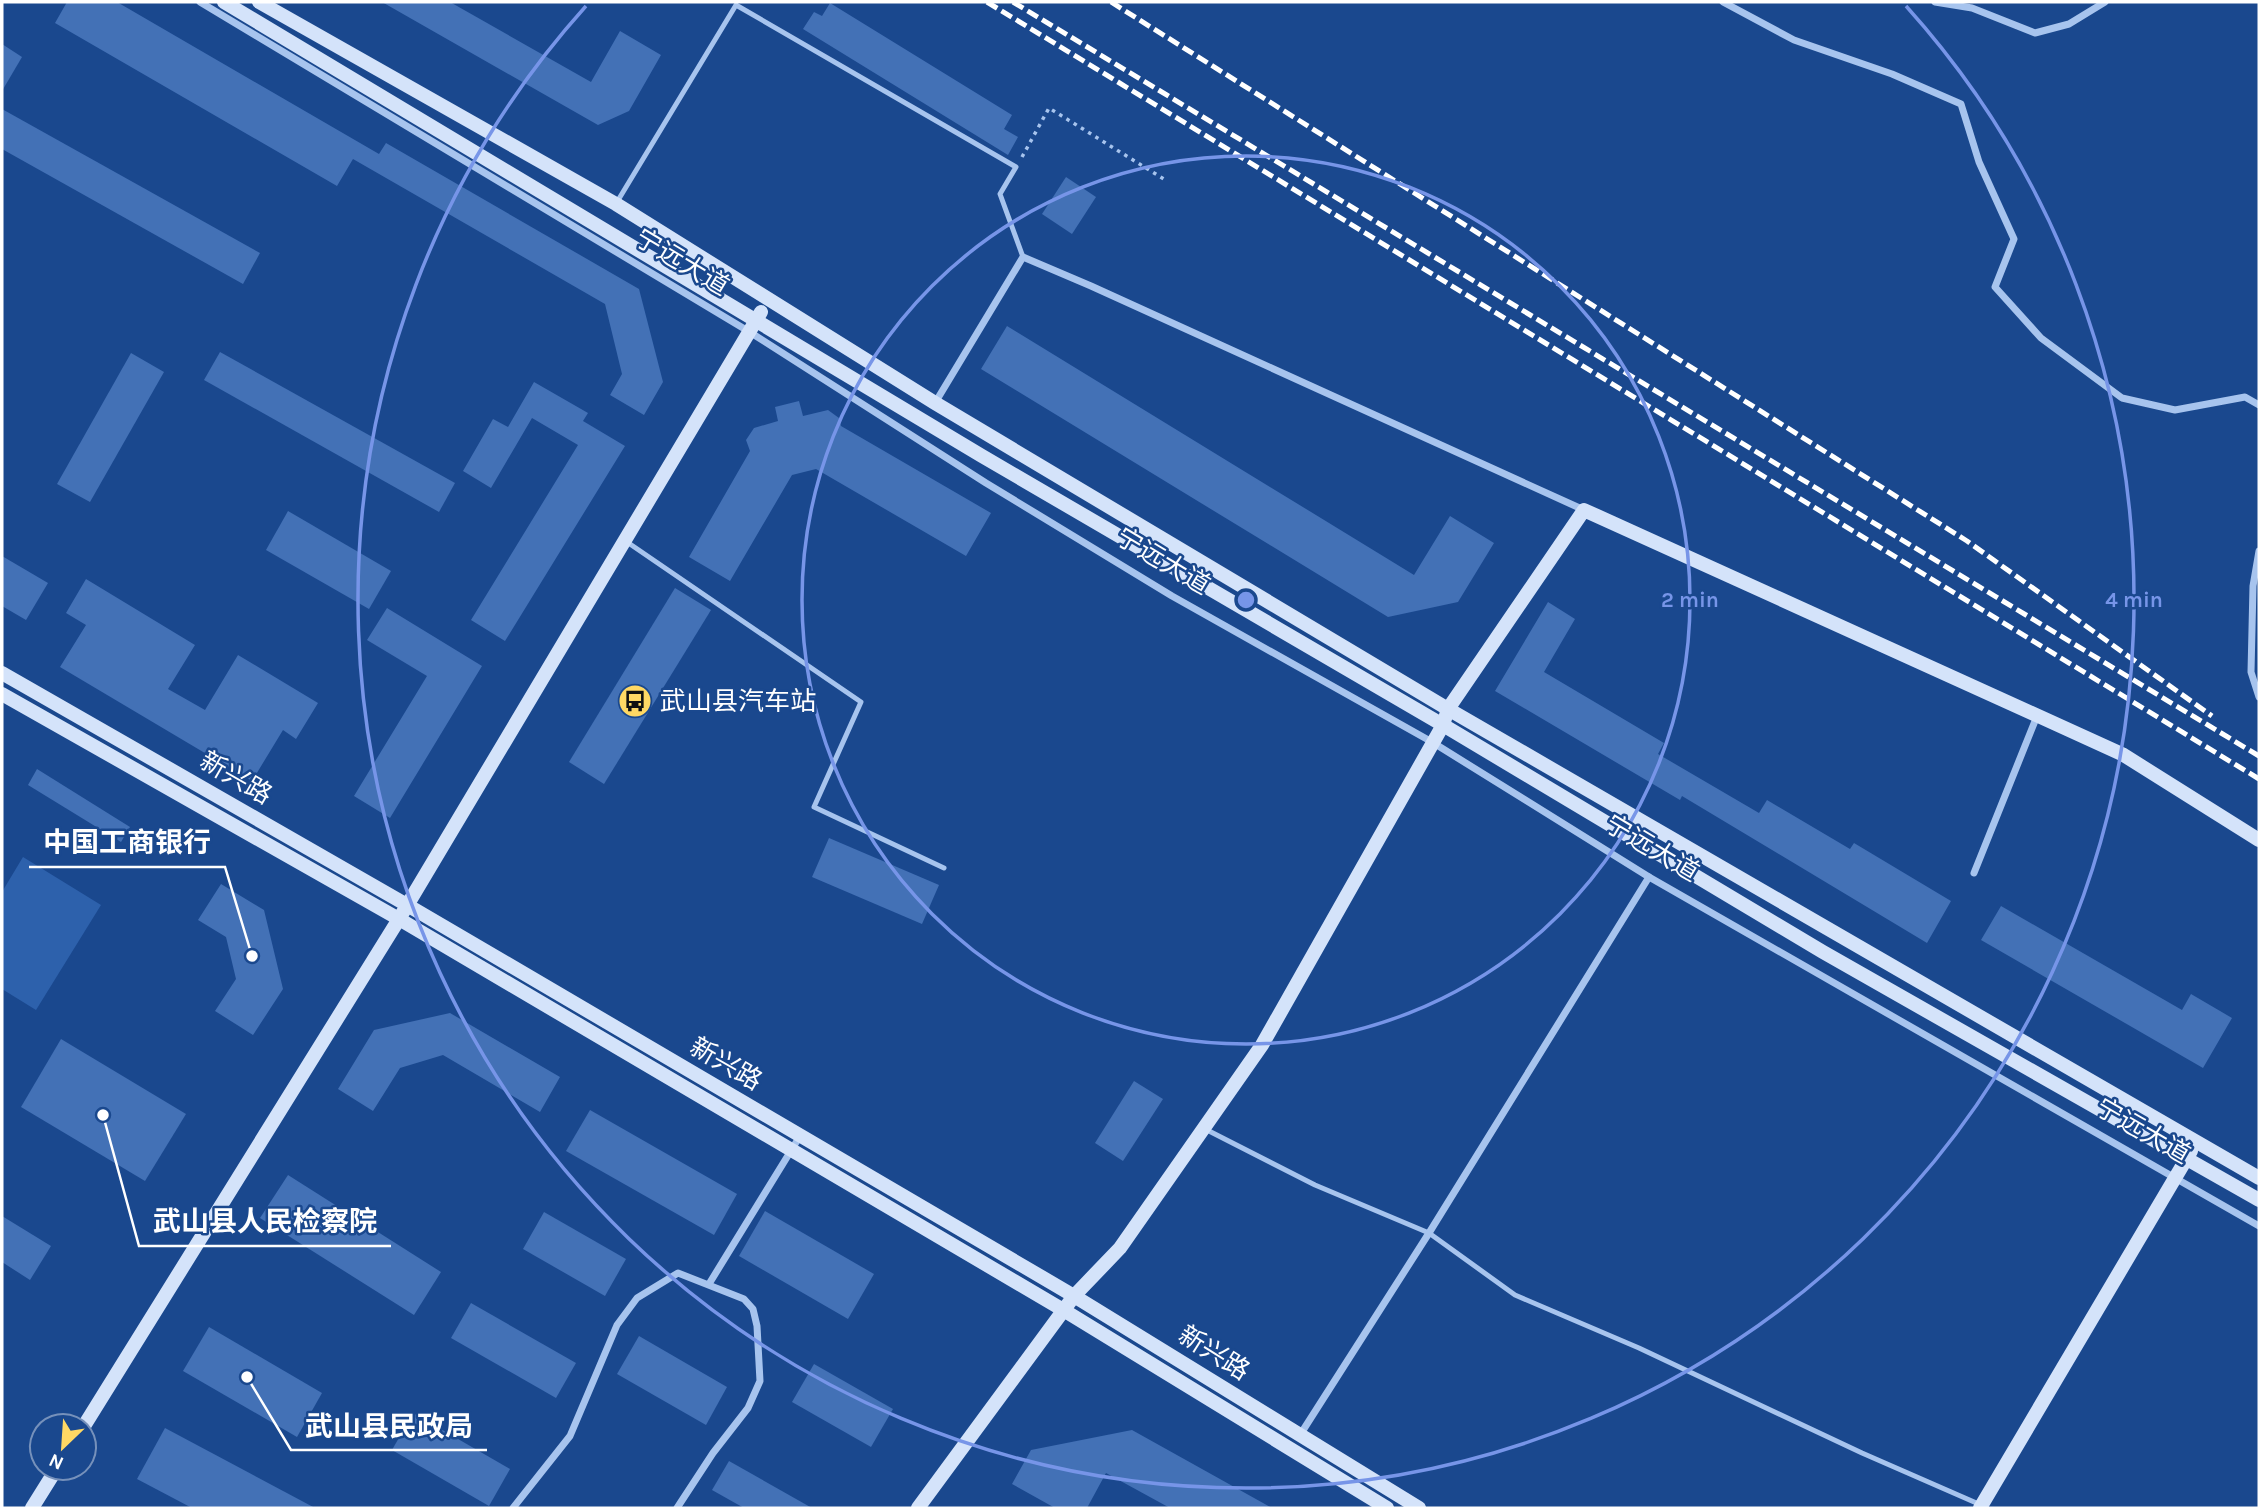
<svg xmlns="http://www.w3.org/2000/svg" width="2261" height="1510" viewBox="0 0 2261 1510" font-family="Karla,'Noto Sans SC',sans-serif">
<style>
.green{fill:#2d61ac}
.building{fill:#4371b6}
.lines{fill:none;stroke-linecap:round;stroke-linejoin:round}
.path{stroke:#a7c4ee;stroke-width:3.5;stroke-dasharray:3.5 5;stroke-linecap:butt}
.lane{stroke:#a7c4ee;stroke-width:5}
.street{stroke:#a7c4ee;stroke-width:7}
.secondary{stroke:#d4e3fa;stroke-width:14}
.rail{stroke:#fff;stroke-width:5;stroke-dasharray:12 5;stroke-linecap:butt}
.ring{fill:none;stroke:#7795e8;stroke-width:3.5}
.labels{text-anchor:middle;dominant-baseline:central;stroke-width:5;stroke-linejoin:round;paint-order:stroke}
.street-label{font-size:26px;fill:#fff;stroke:#1a488e}
.poi-label{font-size:26px;fill:#fff;stroke:#1a488e;text-anchor:start}
.centre{fill:#7795e8;stroke:#1a488e;stroke-width:3.5}
.ring-label{font-size:21px;text-anchor:middle;font-weight:bold;fill:#7795e8;stroke:#1a488e;stroke-width:5;stroke-linejoin:round;paint-order:stroke}
.leader{fill:none;stroke:#fff;stroke-width:2.5}
.callout-dot{fill:#fff;stroke:#1a488e;stroke-width:2.5}
.callout-label{font-size:28px;text-anchor:middle;font-weight:bold;fill:#fff;stroke:#1a488e;stroke-width:5;stroke-linejoin:round;paint-order:stroke}
</style>
<rect width="100%" height="100%" fill="#1a488e"/>
<polygon class="green" points="23,857 101,905 36,1010 2,989 2,892"/>
<g class="building">
<polygon points="67,2 117,2 379,154 386,143 639,289 663,382 644,415 610,395 622,374 605,304 353,159 337,186 55,23"/>
<polygon points="382,2 450,2 591,82 620,31 661,55 629,111 598,125"/>
<polygon points="830,3 1012,115 1004,129 1018,137 1008,155 803,29 814,12 822,16"/>
<polygon points="2,44 22,57 2,91"/>
<polygon points="2,109 260,253 243,284 2,149"/>
<polygon points="1066,177 1096,197 1072,234 1042,214"/>
<polygon points="1007,326 1414,575 1450,516 1494,543 1458,602 1388,617 981,369"/>
<polygon points="220,352 455,483 439,512 204,380"/>
<polygon points="131,353 164,372 90,502 57,484"/>
<polygon points="534,382 588,413 583,421 625,446 505,641 471,620 578,445 532,418 491,488 463,471 493,419 508,427"/>
<polygon points="799,401 803,416 828,410 839,418 841,426 991,513 966,556 816,469 792,475 730,581 689,557 750,451 746,440 754,428 778,421 775,407"/>
<polygon points="288,511 391,571 369,609 266,550"/>
<polygon points="2,556 48,583 26,620 2,606"/>
<polygon points="86,579 195,645 168,689 205,710 238,655 318,703 296,739 283,730 252,781 60,667 86,625 66,613"/>
<polygon points="675,588 711,610 604,784 569,762"/>
<polygon points="1548,602 1575,619 1544,672 1664,743 1658,754 1759,813 1767,800 1850,849 1854,843 1951,901 1927,943 1682,796 1680,800 1495,691"/>
<polygon points="387,608 482,666 390,818 354,796 427,676 367,640"/>
<polygon points="37,769 130,827 121,842 28,785"/>
<polygon points="829,838 939,885 922,924 812,877"/>
<polygon points="221,884 264,910 283,989 253,1035 215,1011 236,979 226,937 198,920"/>
<polygon points="2001,906 2182,1010 2191,994 2232,1018 2203,1068 1981,940"/>
<polygon points="450,1013 560,1077 540,1112 443,1055 400,1068 373,1111 338,1089 374,1030"/>
<polygon points="61,1039 186,1114 145,1181 21,1107"/>
<polygon points="1134,1081 1163,1099 1123,1161 1095,1143"/>
<polygon points="590,1110 737,1194 714,1235 566,1151"/>
<polygon points="288,1175 441,1272 414,1315 260,1218"/>
<polygon points="765,1211 874,1274 848,1319 739,1256"/>
<polygon points="544,1212 626,1259 605,1296 523,1249"/>
<polygon points="2,1216 51,1246 30,1280 2,1262"/>
<polygon points="471,1303 576,1363 556,1398 451,1338"/>
<polygon points="209,1327 322,1393 297,1437 183,1371"/>
<polygon points="639,1336 727,1387 706,1425 617,1374"/>
<polygon points="814,1364 893,1409 871,1447 792,1402"/>
<polygon points="413,1413 510,1469 489,1506 392,1450"/>
<polygon points="165,1428 315,1508 192,1508 137,1479"/>
<polygon points="1132,1430 1272,1508 1170,1508 1106,1473 1087,1508 1055,1508 1012,1484 1031,1450"/>
<polygon points="729,1461 812,1508 744,1508 712,1490"/>
</g>
<g class="lines">
<polyline class="path" points="1022,157 1049,108 1167,181"/>
<g class="lane">
<polyline points="617,202 736,5 1016,167 1000,194 1023,257"/>
<polyline points="627,542 861,702 814,807 944,868"/>
<polyline points="1205,1129 1315,1185 1429,1233 1515,1295 1639,1348 1862,1453 1981,1505"/>
</g>
<g class="street">
<polyline points="200,2 748,331 986,483 1172,596 1432,742 1649,877 2259,1226"/>
<polyline points="1723,2 1794,40 1892,74 1961,104 1979,162 2014,239 1995,287 2041,338 2122,398 2175,410 2245,397 2259,405"/>
<polyline points="1935,2 1972,8 2035,33 2069,24 2105,2"/>
<polyline points="935,403 1023,257 1091,286 1584,510"/>
<polyline points="2259,551 2253,586 2251,672 2259,697"/>
<polyline points="1974,873 2037,716"/>
<polyline points="709,1284 800,1136"/>
<polyline points="1300,1435 1429,1233 1649,877"/>
<polyline points="513,1508 570,1436 617,1325 637,1298 678,1273 744,1299 753,1309 757,1326 760,1381 748,1408 713,1453 677,1508"/>
</g>
<g class="secondary">
<polyline points="224,2 982,456 1443,725 1823,952 2259,1200"/>
<polyline points="259,2 616,204 935,403 1448,709 2259,1178"/>
<polyline points="2,673 407,905 1074,1296 1419,1508"/>
<polyline points="2,694 399,919 1065,1311 1387,1508"/>
<polyline points="84,1426 399,919 761,312"/>
<polyline points="32,1508 57,1468"/>
<polyline points="918,1508 1074,1296 1120,1248 1262,1045 1443,725 1448,709 1584,510 2122,754 2259,840"/>
<polyline points="1980,1508 2191,1151"/>
</g>
<g class="rail">
<polyline points="987,2 2259,779"/>
<polyline points="1013,2 2259,756"/>
<polyline points="1111,2 1967,541 2212,716"/>
</g>
</g>
<g class="ring">
<circle cx="1246" cy="600" r="444"/>
<path d="M1906 6A888 888 0 1 1 586 6"/>
</g>
<defs>
<symbol id="bus-disc" viewBox="-11 -11 22 22"><circle r="9.5" fill="#ffd864" stroke="#1a488e"/><path d="M-5-6H5V4H4V6H2V4H-2V6H-4V4H-5ZM-3.5-4V0h7V-4ZM-3.5 1.2v1.5H-2V1.2ZM2 1.2v1.5H3.5V1.2Z" fill="#111"/></symbol>
</defs>
<g fill-rule="evenodd">
<use href="#bus-disc" x="616" y="682" width="38" height="38"/>
</g>
<g class="labels">
<g class="street-label">
<text transform="translate(682 262) rotate(31)">宁远大道</text>
<text transform="translate(1163 561) rotate(31)">宁远大道</text>
<text transform="translate(236 778) rotate(30)">新兴路</text>
<text transform="translate(1652 848) rotate(31)">宁远大道</text>
<text transform="translate(726 1064) rotate(30)">新兴路</text>
<text transform="translate(2143 1131) rotate(30)">宁远大道</text>
<text transform="translate(1214 1353) rotate(32)">新兴路</text>
</g>
<g class="poi-label">
<text x="660" y="701">武山县汽车站</text>
</g>
</g>
<circle cx="1246" cy="600" r="10" class="centre"/>
<g class="ring-label">
<text x="1690" y="607">2 min</text>
<text x="2134" y="607">4 min</text>
</g>
<path class="leader" d="M252 956L225 867H29M103 1115L139 1246H391M247 1377L291 1450H487"/>
<g class="callout-dot">
<circle cx="252" cy="956" r="7"/>
<circle cx="103" cy="1115" r="7"/>
<circle cx="247" cy="1377" r="7"/>
</g>
<g class="callout-label">
<text x="127" y="852">中国工商银行</text>
<text x="265" y="1231">武山县人民检察院</text>
<text x="389" y="1436">武山县民政局</text>
</g>
<rect width="2261" height="1510" fill="none" stroke="#ffffff" stroke-width="7"/>
<g transform="translate(63 1447) rotate(205)"><circle r="33" fill="#1a488e" stroke="#7691bb" stroke-width="2"/>
<path d="M0-5L12 26L0 18L-12 26Z" fill="#ffd864"/>
<text y="-10" font-size="19" font-weight="bold" text-anchor="middle" fill="#ffffff">N</text>
</g>
</svg>
